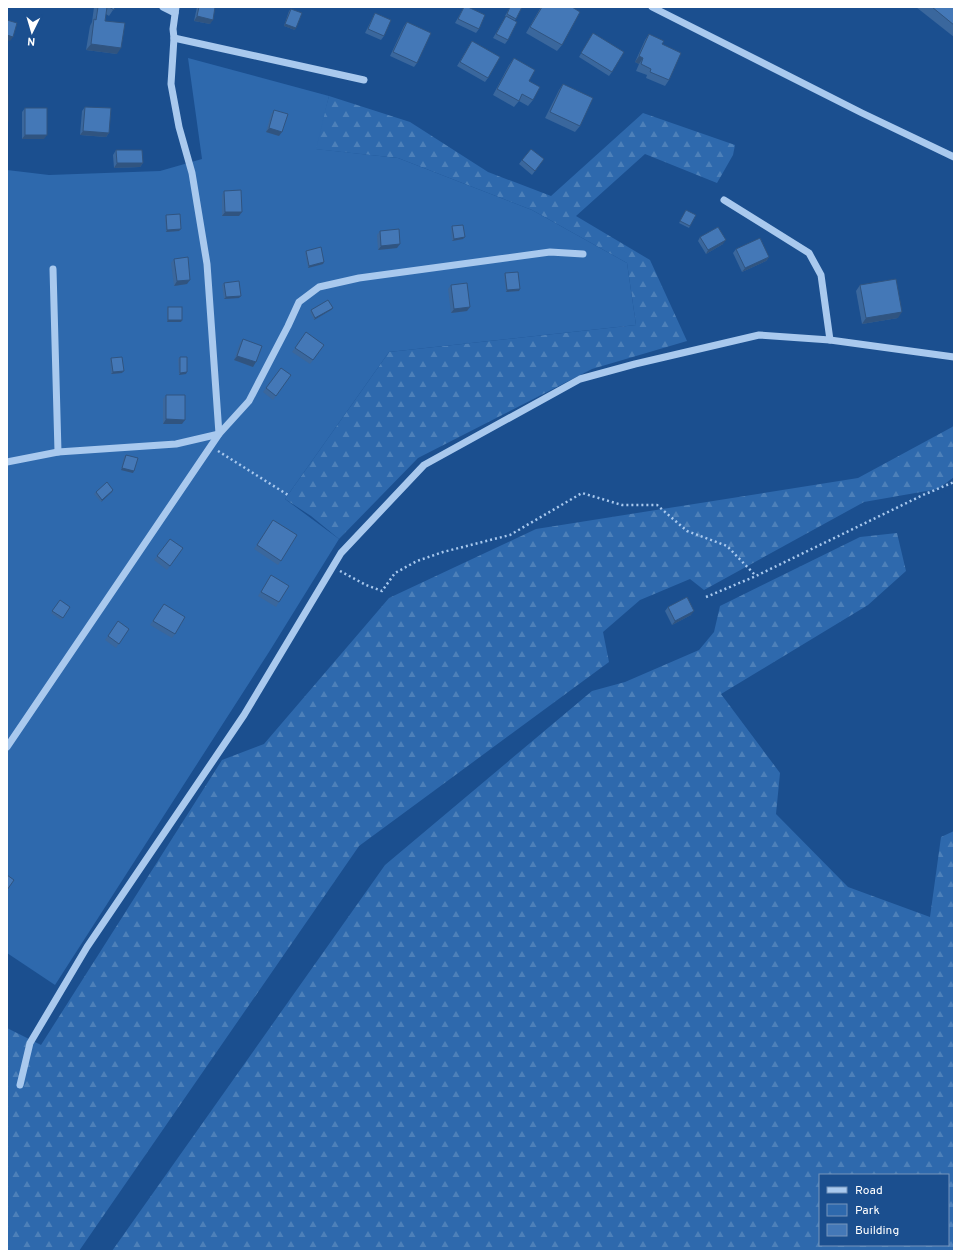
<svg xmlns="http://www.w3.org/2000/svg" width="961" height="1258" viewBox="0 0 961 1258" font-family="Overpass,sans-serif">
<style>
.forest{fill:url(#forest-firs);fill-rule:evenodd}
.green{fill:#2e69ad}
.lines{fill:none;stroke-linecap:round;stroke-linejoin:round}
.path{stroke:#a9c9ee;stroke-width:2.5;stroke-dasharray:2 3;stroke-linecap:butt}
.minor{stroke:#a9c9ee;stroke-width:7}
.wall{fill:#3a679d}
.shaded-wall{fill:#305480}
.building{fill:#4478b7;stroke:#305480}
</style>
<defs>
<pattern id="forest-firs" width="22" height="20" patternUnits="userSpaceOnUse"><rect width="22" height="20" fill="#2e69ad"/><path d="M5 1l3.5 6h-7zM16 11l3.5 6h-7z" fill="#4d80b9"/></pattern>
</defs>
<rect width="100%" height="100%" fill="#1b4f8f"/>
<g class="forest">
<polygon points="329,96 410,122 488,172 551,196 643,113 735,145 733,155 717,183 645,154 576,216 650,260 687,341 592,369 418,458 339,539 311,516 285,499 389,352 636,325 627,263 532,210 398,158 314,149"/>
<polygon points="954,426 954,477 938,489 864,502 704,590 690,579 640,600 603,632 609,662 359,846 79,1251 7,1251 7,1028 41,1045 222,760 264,744 389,598 536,529 858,478"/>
<path d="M897,533l9,38 -38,34 -147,89 59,79 -4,41 72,73 82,30 11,-80 13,-6v420h-842l273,-386 207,-174 33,-9 74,-32 15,-18 6,-26 140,-69zM820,1175h128v70h-128z"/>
</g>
<polygon class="green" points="188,58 329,96 316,149 398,158 532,210 627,263 636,325 389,352 285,499 339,539 269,652 55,985 7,953 7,170 49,175 160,171 202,159"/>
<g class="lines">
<g class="path">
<polyline points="218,451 288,495"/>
<polyline points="340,571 366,585 382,591 395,573 417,561 443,552 510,535 582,493 622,505 657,505 687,531 727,546 756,576"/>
<polyline points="706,597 756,576 923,495 954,482"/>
</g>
<g class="minor">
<polyline points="163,7 175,13"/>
<polyline points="652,7 862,113 954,157"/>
<polyline points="174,38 364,80"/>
<polyline points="724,200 809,253 821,275 830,340"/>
<polyline points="53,269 58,452"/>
<polyline points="7,462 58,452 176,444 219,434 249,401 288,326 299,302 319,287 359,278 550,252 583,254"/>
<polyline points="7,747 219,434 207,264 192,173 179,127 171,84 174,38 173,29 176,7"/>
<polyline points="20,1085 30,1043 87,947 244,715 341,553 424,465 580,379 635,364 759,335 830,340 954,357"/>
</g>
</g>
<g class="wall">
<polygon points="94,7 115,7 109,16 106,14 105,21 117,54 86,50 90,26 92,22"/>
<polygon points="197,7 215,7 210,24 194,21"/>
<polygon points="464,7 468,7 479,29 476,33 455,23"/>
<polygon points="510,7 516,19 514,21 505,16"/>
<polygon points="541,7 572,7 562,45 557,51 526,33"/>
<polygon points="916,7 954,7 954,37"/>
<polygon points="291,9 295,30 284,26 289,11"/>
<polygon points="375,13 384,36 381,40 365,33"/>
<polygon points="506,16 508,40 505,44 493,38"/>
<polygon points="407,22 417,63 414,67 390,56 404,26"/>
<polygon points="593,33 612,72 609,76 579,57"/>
<polygon points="649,34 662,44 669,80 665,86 646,78 647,75 636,71 639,64 635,62 645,40"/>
<polygon points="472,41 488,78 485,82 457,66"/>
<polygon points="514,58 529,81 533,100 528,106 519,101 514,107 493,95 509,65"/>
<polygon points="563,84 580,126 575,132 545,118 559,90"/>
<polygon points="85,107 109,133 106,137 80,135 82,111"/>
<polygon points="25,108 44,139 22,139 22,112"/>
<polygon points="274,110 279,136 266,132 271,114"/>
<polygon points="116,150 143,163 140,167 114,168 113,155"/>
<polygon points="544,159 532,175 519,164 522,160"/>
<polygon points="224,191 239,216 222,216 222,195"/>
<polygon points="686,210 690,226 689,228 679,223"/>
<polygon points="166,215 181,229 179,231 166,232 165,217"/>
<polygon points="452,226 463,239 452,241 451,228"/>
<polygon points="380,231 400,244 397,248 378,250 377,235"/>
<polygon points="700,237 723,244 706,254 698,241"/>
<polygon points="736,249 769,257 766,261 742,272 733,253"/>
<polygon points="306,251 324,262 323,264 308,268 305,253"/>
<polygon points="174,259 187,284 174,286 171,263"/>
<polygon points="505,273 520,289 519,291 506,292 504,275"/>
<polygon points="224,283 241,296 239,298 224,299 222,285"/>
<polygon points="451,285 470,307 467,311 451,313 448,289"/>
<polygon points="860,285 898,318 862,324 856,291"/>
<polygon points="168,307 182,320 181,322 167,322 167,309"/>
<polygon points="311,310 331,310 314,320 310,312"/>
<polygon points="306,332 324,345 310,364 292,352"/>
<polygon points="243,339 253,367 234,360 240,343"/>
<polygon points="180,357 186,374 179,375 178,359"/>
<polygon points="111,358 122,373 111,374 110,360"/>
<polygon points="281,368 291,375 273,400 263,392"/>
<polygon points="166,395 182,424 163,424 163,399"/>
<polygon points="126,455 133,473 121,470 124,457"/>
<polygon points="96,492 112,492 101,502 94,494"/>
<polygon points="273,520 297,535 278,565 254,549"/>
<polygon points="170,539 183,548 167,570 154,560"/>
<polygon points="271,575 279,602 276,607 258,596"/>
<polygon points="60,600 70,607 61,620 51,613"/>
<polygon points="668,607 691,615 672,625 665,611"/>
<polygon points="161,608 175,634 172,638 150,625"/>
<polygon points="118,621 129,629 116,648 105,640"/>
</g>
<g class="shaded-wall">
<polygon points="197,16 213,20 210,24 194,21"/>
<polygon points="285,24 296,28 295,30 284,26"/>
<polygon points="7,35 13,37 10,41 7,40"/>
<polygon points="91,44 121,48 117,54 86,50"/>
<polygon points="639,56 643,58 639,64 635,62"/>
<polygon points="269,128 282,132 279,136 266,132"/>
<polygon points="83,131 109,133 106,137 80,135"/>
<polygon points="25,135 47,135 44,139 22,139"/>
<polygon points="117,163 143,163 140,167 114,168"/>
<polygon points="225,212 242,212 239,216 222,216"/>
<polygon points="181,229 179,231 166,232 167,230"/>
<polygon points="465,237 463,239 452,241 454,239"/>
<polygon points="726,240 723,244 706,254 708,250"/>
<polygon points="400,244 397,248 378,250 381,246"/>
<polygon points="769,257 766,261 742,272 745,268"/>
<polygon points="324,262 323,264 308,268 309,266"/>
<polygon points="190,280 187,284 174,286 177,281"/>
<polygon points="520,289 519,291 506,292 507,290"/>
<polygon points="241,296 239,298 224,299 226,297"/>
<polygon points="470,307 467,311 451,313 454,309"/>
<polygon points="333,308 331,310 314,320 315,318"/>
<polygon points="902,312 898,318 862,324 866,318"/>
<polygon points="168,320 182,320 181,322 167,322"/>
<polygon points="237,356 256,362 253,367 234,360"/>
<polygon points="124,371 122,373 111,374 113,372"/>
<polygon points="187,372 186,374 179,375 180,373"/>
<polygon points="166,419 185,420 182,424 163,424"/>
<polygon points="122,468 134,471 133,473 121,470"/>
<polygon points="113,490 112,492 101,502 102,500"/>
<polygon points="694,611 691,615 672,625 675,621"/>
</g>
<g class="building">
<polygon points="98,7 107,7 105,21 125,23 121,48 91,44 94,19 96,20"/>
<polygon points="109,7 115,7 114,10"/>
<polygon points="199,7 215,7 213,20 197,16"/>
<polygon points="464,7 468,7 485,15 479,29 458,19"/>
<polygon points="510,7 522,7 516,19 507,14"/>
<polygon points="542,7 572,7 580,12 562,45 530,27"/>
<polygon points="932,7 954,7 954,25"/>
<polygon points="291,9 302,13 296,28 285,24"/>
<polygon points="375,13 391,20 384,36 368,29"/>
<polygon points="506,16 517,22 508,40 496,34"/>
<polygon points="7,20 17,23 13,37 7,35"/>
<polygon points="407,22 431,33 417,63 393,52"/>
<polygon points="593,33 624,52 612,72 581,53"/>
<polygon points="649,34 664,41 662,44 681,53 669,80 650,72 651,69 641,64 643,58 639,56"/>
<polygon points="472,41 500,57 488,78 460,62"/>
<polygon points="514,58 535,70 529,81 540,87 533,100 522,94 519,101 497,89"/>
<polygon points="563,84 593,98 580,126 550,112"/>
<rect x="7" y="95" width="1" height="26"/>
<polygon points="85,107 111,108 109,133 83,131"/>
<rect x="25" y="108" width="22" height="27"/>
<polygon points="274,110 288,114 282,132 269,128"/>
<polygon points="531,149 544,159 535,171 522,160"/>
<polygon points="116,150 142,150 143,163 117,163"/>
<polygon points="241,190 242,212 225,212 224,191"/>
<polygon points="686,210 696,215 690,226 680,221"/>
<polygon points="180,214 181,229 167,230 166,215"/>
<polygon points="463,225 465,237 454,239 452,226"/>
<polygon points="718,227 726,240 708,250 700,237"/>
<polygon points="399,229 400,244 381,246 380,231"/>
<polygon points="760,238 769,257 745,268 736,249"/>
<polygon points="321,247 324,262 309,266 306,251"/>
<polygon points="188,257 190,280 177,281 174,259"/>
<polygon points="518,272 520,289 507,290 505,273"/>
<polygon points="896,279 902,312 866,318 860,285"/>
<polygon points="239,281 241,296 226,297 224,283"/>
<polygon points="467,283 470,307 454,309 451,285"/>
<polygon points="328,300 333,308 315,318 311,310"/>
<rect x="168" y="307" width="14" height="13"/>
<polygon points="306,332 324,345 313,360 295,348"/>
<polygon points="243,339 262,346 256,362 237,356"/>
<polygon points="122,357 124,371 113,372 111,358"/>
<polygon points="180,357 187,357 187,372 180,373"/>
<polygon points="281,368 291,375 276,396 266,388"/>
<polygon points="166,395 185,395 185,420 166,419"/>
<polygon points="126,455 138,458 134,471 122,468"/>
<polygon points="107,482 113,490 102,500 96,492"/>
<polygon points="273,520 297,535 281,561 257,545"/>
<polygon points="170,539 183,548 170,566 157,556"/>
<polygon points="271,575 289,586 279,602 261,592"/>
<polygon points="687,597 694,611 675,621 668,607"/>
<polygon points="60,600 70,607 63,618 52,611"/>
<polygon points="164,604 185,617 175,634 153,621"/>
<polygon points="118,621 129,629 119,644 108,636"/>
<polygon points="7,875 14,880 7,890"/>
</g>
<rect width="961" height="1258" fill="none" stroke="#ffffff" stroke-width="16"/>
<rect x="819" y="1174" width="130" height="72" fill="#1b4f8f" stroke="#7695bc"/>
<rect x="827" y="1187" width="20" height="6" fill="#a9c9ee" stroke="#7695bc"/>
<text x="855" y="1194" font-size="12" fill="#ffffff">Road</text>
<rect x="827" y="1204" width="20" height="12" fill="#2e69ad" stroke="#7695bc"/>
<text x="855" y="1214" font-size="12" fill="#ffffff">Park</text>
<rect x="827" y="1224" width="20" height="12" fill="#4478b7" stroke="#7695bc"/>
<text x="855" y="1234" font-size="12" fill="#ffffff">Building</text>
<g transform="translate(32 32) rotate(185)" stroke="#1b4f8f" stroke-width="3" paint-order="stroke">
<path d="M0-3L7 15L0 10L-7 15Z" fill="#ffffff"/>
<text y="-6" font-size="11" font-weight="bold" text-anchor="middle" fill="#ffffff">N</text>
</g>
</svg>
